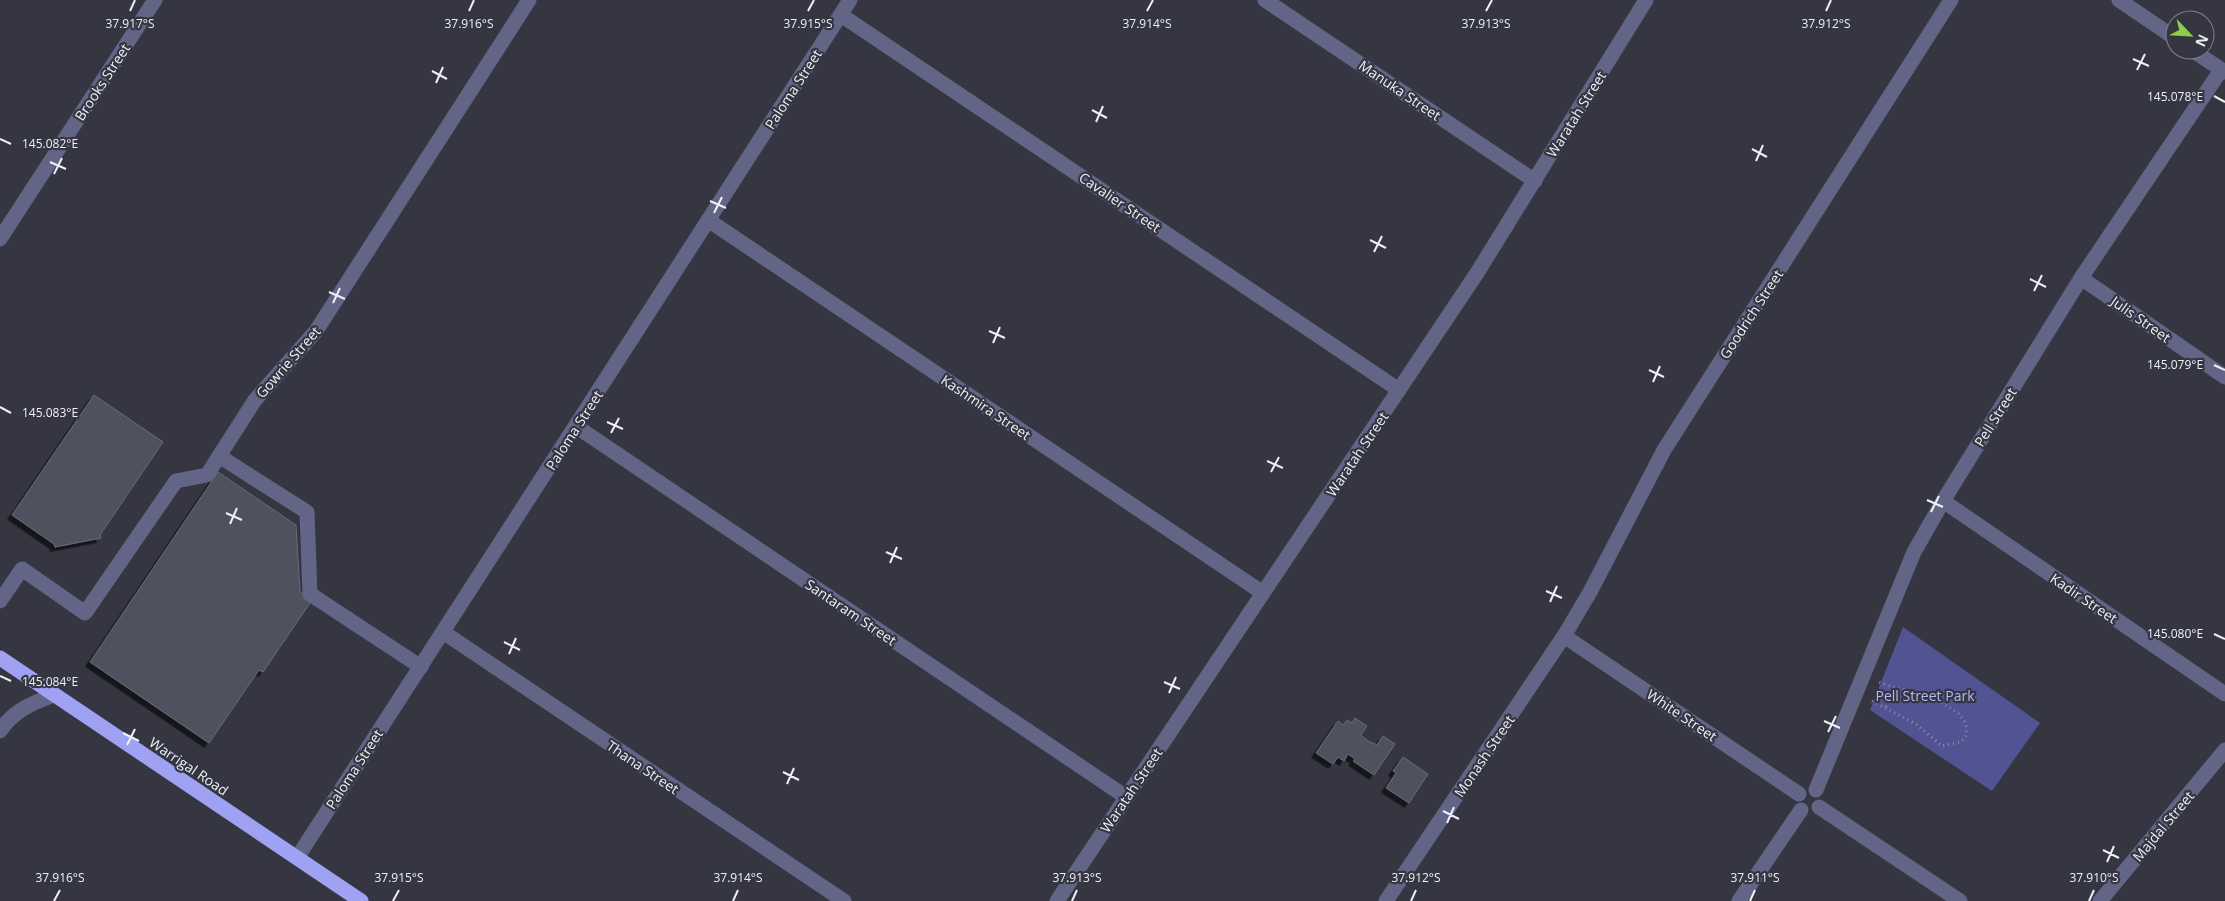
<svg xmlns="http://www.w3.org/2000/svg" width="2225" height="901" viewBox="0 0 2225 901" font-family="'Open Sans',sans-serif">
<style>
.green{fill:#525393}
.building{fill:#50515e;stroke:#696a77;filter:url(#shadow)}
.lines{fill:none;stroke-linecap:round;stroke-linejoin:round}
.path{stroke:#8f909a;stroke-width:3;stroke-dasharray:1 4;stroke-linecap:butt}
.minor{stroke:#636586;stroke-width:15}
.highway{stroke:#9fa2f2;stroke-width:15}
.ticks{fill:none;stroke:#eeeff7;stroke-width:2}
.labels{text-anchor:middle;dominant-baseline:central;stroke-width:4.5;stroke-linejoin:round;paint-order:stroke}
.street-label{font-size:14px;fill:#eeeff7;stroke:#353642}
.park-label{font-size:14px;fill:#b5b9f7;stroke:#353642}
.ticks-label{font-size:12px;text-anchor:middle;fill:#eeeff7;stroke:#353642;stroke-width:4.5;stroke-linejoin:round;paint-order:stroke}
</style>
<defs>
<filter id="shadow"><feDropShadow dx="-4.5" dy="4.5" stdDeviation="0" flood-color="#0009"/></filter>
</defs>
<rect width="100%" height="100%" fill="#353642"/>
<polygon class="green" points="1903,627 2040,723 1992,791 1870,710"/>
<g class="building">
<polygon points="94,395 163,442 100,535 101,538 55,547 54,544 12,515"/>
<polygon points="218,472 296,525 300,592 312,600 263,672 259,670 209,743 90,662"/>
<polygon points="1355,718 1367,726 1361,735 1368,741 1377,745 1383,736 1395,744 1374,775 1353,761 1355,759 1348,754 1344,761 1338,757 1333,764 1316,753 1338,721 1343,725 1347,720 1352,723"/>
<polygon points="1403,757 1428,774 1409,803 1386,788 1396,773 1393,771"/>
</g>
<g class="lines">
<g class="path">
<path d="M1872,701l44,23 26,22 18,-4 5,-4c13,-36 -64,-46 -86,-56"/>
<polyline points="1886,707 1889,695 1894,689"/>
</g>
<g class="minor">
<polyline points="1265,0 1535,181"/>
<polyline points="2119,0 2175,38"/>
<polyline points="841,15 1399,390"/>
<polyline points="2192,50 2225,72"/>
<polyline points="708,220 1263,593"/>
<polyline points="0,239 155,0"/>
<polyline points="2081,278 2225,377"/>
<polyline points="577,427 1126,797"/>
<polyline points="219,456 307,512 310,594 421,667"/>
<polyline points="1943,501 2225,694"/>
<polyline points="0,601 22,569 85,613 176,481 207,475 255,400 316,331 529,0"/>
<polyline points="443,632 844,901"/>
<polyline points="1564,636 1799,794"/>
<path d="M0,731c13,-20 32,-28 54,-36"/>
<polyline points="1816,790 1914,552 1943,501 2081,278 2221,70"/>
<polyline points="1819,807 1960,901"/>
<polyline points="297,858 850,0"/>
<polyline points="1057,901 1477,273 1646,0"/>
<polyline points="1386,901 1564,636 1590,592 1664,450 1951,0"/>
<polyline points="1739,901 1801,810"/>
<polyline points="2100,901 2225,750"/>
</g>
<polyline class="highway" points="0,658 361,901"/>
</g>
<path class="ticks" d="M130,11l5,-11M469,11l5,-11M808,11l6,-11M1147,11l6,-11M1486,11l6,-11M1826,11l5,-11M2133,59l16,7M2137,70l8,-16M432,71l15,8M436,83l7,-16M2214,96l11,6M1092,110l15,8M1096,122l7,-16M0,139l11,5M1752,149l15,8M1756,161l7,-16M50,162l16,7M54,174l8,-16M710,201l16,7M714,213l8,-16M1370,240l16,8M1374,252l8,-16M2030,279l16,8M2034,291l8,-16M329,292l16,7M333,303l7,-15M989,331l16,7M993,343l7,-16M2214,365l11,5M1649,370l15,7M1653,382l7,-16M0,407l11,6M607,422l16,7M611,433l8,-15M1267,461l16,7M1271,472l8,-15M1927,500l16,7M1931,512l8,-16M226,513l16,7M230,524l7,-16M886,552l16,7M890,563l7,-16M1546,591l16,7M1550,602l7,-16M2214,634l11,5M504,642l16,8M509,654l7,-16M0,676l11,5M1164,682l16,7M1169,693l7,-16M1824,721l16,7M1828,732l8,-16M123,733l16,8M127,745l8,-16M783,772l16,8M787,784l7,-16M1443,811l16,8M1447,823l7,-16M2103,850l16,8M2107,862l7,-16M54,901l6,-11M393,901l6,-11M733,901l5,-11M1072,901l5,-11M1411,901l5,-11M1750,901l5,-11M2089,901l5,-11"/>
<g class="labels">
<g class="street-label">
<text transform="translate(102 82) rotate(-57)">Brooks Street</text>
<text transform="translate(793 89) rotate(-57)">Paloma Street</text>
<text transform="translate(1400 90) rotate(34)">Manuka Street</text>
<text transform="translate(1576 114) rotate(-58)">Waratah Street</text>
<text transform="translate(1120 202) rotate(34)">Cavalier Street</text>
<text transform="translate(1751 314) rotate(-57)">Goodrich Street</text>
<text transform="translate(2141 319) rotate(35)">Julis Street</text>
<text transform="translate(288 362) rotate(-49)">Gowrie Street</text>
<text transform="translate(986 407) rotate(34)">Kashmira Street</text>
<text transform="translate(1995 417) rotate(-58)">Pell Street</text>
<text transform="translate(574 430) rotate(-57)">Paloma Street</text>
<text transform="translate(1357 454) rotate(-56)">Waratah Street</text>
<text transform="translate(2084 598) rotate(34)">Kadir Street</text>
<text transform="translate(851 612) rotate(34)">Santaram Street</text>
<text transform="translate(1682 715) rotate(34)">White Street</text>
<text transform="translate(1484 756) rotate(-56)">Monash Street</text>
<text transform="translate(189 766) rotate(34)">Warrigal Road</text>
<text transform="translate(643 767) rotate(34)">Thana Street</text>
<text transform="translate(354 769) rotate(-57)">Paloma Street</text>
<text transform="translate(1131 790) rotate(-56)">Waratah Street</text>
<text transform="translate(2163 826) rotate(-50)">Majdal Street</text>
</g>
<g class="park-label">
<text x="1925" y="695">Pell Street Park</text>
</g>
</g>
<g class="ticks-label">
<text x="130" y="28">37.917°S</text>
<text x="469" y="28">37.916°S</text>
<text x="808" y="28">37.915°S</text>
<text x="1147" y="28">37.914°S</text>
<text x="1486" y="28">37.913°S</text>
<text x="1826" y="28">37.912°S</text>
<text x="2175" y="101">145.078°E</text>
<text x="50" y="148">145.082°E</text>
<text x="2175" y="369">145.079°E</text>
<text x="50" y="417">145.083°E</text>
<text x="2175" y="638">145.080°E</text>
<text x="50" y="686">145.084°E</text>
<text x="60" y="882">37.916°S</text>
<text x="1077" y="882">37.913°S</text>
<text x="1755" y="882">37.911°S</text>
<text x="399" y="882">37.915°S</text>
<text x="738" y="882">37.914°S</text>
<text x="1416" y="882">37.912°S</text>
<text x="2094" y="882">37.910°S</text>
</g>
<g transform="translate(2190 35) rotate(115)"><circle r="24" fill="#353642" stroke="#7f808a"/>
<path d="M0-4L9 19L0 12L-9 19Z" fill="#8cce45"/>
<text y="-8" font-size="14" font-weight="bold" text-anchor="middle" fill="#eeeff7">N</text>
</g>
</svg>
